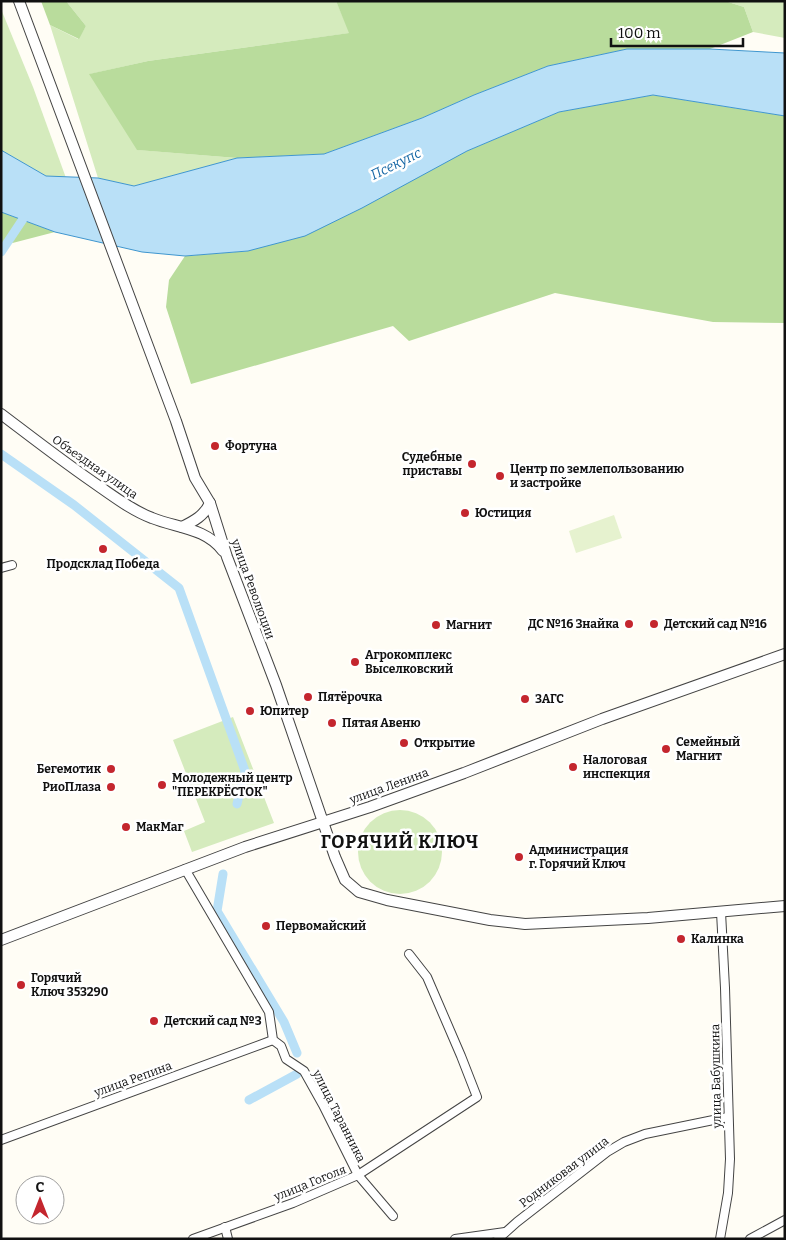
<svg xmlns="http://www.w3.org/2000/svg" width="786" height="1240" viewBox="0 0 786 1240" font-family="Bitter,serif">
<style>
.green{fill:#d5ebbd}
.forest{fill:#b9dc9c}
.pitch{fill:#e6f2cf}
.water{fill:#b9e0f7;stroke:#3f96cf}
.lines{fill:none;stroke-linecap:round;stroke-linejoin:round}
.canal{stroke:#b9e0f7;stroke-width:9}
.minor-casing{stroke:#444;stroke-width:10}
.tertiary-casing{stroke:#444;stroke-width:12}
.minor{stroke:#fff;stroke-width:8}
.tertiary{stroke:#fff;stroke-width:10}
.poi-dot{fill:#c4262e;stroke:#fff;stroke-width:2}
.labels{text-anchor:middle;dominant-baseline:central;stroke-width:5;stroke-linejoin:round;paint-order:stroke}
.poi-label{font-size:12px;font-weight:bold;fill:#111;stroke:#fff;text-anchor:start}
.street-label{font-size:12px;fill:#111;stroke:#fff}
.water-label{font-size:14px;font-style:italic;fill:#1768a6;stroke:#fff}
.district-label{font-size:18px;font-weight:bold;letter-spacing:1px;fill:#111;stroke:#fff}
</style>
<rect width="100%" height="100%" fill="#fffdf5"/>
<g class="green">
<polygon points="66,1 336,1 350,33 148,61 90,74 138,150 237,158 134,186 98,178 50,25 78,39 86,26"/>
<polygon points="725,1 785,1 785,38 753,32 744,7"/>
<polygon points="1,9 33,87 66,178 46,176 1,150"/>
<polygon points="233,717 274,823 192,852 184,831 205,822 173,740"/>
<circle cx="400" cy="852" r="42"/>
</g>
<g class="forest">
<polygon points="41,1 66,1 86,26 79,39 50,25"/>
<polygon points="336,1 725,1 744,7 753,32 710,49 627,49 548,66 474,95 422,118 324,154 237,158 137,150 89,74 148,61 349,33"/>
<polygon points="653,95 785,116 785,323 713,322 555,293 409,341 393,326 191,384 166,307 169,280 185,256 248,251 467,151 559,112"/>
<polygon points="1,212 55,232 1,246"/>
</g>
<polygon class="pitch" points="614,515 622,538 576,553 569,531"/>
<polygon class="water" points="627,49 710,49 785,53 785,116 653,95 559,112 467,151 362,208 305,236 248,251 185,256 142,252 55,232 1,212 1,150 46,176 98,178 134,186 237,158 324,154 422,118 474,95 548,66"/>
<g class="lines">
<g class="canal">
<polyline points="1,252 23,219"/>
<polyline points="1,454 74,505 179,588 245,771 237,804"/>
<polyline points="223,874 217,911 284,1022 297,1053"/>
<polyline points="249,1100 297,1074"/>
</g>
<defs>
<g id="minor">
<polyline points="1,568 12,565"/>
<polyline points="185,869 269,1012 273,1040 281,1046 286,1059 304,1071 323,1105 358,1175 393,1216"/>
<polyline points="1,1140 273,1040"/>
<polyline points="225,1227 228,1239"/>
<polyline points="193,1239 293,1203 358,1175 477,1097 461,1056 427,977 409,954"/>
<polyline points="455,1239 505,1232"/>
<polyline points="498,1239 517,1222 607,1152 624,1142 645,1134 728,1117"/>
<polyline points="720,1239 728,1193 730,1159 725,988 721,912"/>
<polyline points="750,1239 785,1220"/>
</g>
<g id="tertiary">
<polyline points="19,1 176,421 195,478 210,503 227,557 276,685 335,857 345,880 359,892 387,900 490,920 525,924 648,918 785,906"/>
<path d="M1,414c33,25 65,50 99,73 16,11 33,24 52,31 25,10 54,10 71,33"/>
<path d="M182,527c12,-6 22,-11 28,-24"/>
<polyline points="1,940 245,847 370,807 464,773 602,719 785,654"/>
</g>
</defs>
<use href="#minor" class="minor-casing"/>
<use href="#tertiary" class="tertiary-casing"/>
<use href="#minor" class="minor"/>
<use href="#tertiary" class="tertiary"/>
</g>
<g class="poi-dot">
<circle cx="215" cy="446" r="5"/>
<circle cx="472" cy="464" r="5"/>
<circle cx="500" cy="476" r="5"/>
<circle cx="465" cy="513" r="5"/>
<circle cx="103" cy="549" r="5"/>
<circle cx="629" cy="624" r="5"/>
<circle cx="654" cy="624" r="5"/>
<circle cx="436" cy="625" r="5"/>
<circle cx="355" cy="662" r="5"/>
<circle cx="308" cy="697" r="5"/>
<circle cx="525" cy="699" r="5"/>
<circle cx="250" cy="711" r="5"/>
<circle cx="332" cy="723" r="5"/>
<circle cx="404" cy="743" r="5"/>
<circle cx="666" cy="749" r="5"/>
<circle cx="573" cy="767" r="5"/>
<circle cx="111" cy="769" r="5"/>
<circle cx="162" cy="785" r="5"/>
<circle cx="111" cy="787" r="5"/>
<circle cx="126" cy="827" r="5"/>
<circle cx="519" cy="857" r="5"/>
<circle cx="266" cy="926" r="5"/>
<circle cx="681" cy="939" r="5"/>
<circle cx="21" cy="985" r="5"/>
<circle cx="154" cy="1021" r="5"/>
</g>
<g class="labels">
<g class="poi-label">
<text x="225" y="446">Фортуна</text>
<text x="462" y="457" text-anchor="end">Судебные<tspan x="462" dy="14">приставы</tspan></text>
<text x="510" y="469">Центр по землепользованию<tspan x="510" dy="14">и застройке</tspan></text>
<text x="475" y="513">Юстиция</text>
<text x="103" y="564" text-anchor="middle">Продсклад Победа</text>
<text x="619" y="624" text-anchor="end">ДС №16 Знайка</text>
<text x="664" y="624">Детский сад №16</text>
<text x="446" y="625">Магнит</text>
<text x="365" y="655">Агрокомплекс<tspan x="365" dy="14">Выселковский</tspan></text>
<text x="318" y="697">Пятёрочка</text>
<text x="535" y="699">ЗАГС</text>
<text x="260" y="711">Юпитер</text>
<text x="342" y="723">Пятая Авеню</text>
<text x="676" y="742">Семейный<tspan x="676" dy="14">Магнит</tspan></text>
<text x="414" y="743">Открытие</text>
<text x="583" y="760">Налоговая<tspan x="583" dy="14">инспекция</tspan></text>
<text x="101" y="769" text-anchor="end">Бегемотик</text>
<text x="172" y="778">Молодежный центр<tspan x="172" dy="14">"ПЕРЕКРЁСТОК"</tspan></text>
<text x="101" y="787" text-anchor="end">РиоПлаза</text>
<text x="136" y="827">МакМаг</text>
<text x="529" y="850">Администрация<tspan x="529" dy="14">г. Горячий Ключ</tspan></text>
<text x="276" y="926">Первомайский</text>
<text x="691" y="939">Калинка</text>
<text x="31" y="978">Горячий<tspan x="31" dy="14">Ключ 353290</tspan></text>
<text x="164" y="1021">Детский сад №3</text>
</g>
<g class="street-label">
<text transform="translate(95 467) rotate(35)">Объездная улица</text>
<text transform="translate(253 589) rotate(70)">улица Революции</text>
<text transform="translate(389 786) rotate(-20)">улица Ленина</text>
<text transform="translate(716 1076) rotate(-91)">улица Бабушкина</text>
<text transform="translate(133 1079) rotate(-20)">улица Репина</text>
<text transform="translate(339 1116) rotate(63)">улица Таранника</text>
<text transform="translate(564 1172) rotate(-37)">Родниковая улица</text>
<text transform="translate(310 1183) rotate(-22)">улица Гоголя</text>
</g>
<g class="water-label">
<text transform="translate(396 164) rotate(-26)">Псекупс</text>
</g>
<g class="district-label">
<text x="400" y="842">ГОРЯЧИЙ КЛЮЧ</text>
</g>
</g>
<rect width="786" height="1240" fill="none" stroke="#111111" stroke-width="5"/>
<g transform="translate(40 1200)"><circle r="24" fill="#ffffff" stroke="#a0a0a0"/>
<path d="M0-4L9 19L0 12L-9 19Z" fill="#c4262e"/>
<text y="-8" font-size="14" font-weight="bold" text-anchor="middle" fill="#111111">С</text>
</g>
<path d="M611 38v8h132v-8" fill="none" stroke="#111111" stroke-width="2.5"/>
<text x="618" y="38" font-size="15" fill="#111111" stroke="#ffffff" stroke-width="4" paint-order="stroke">100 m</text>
</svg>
